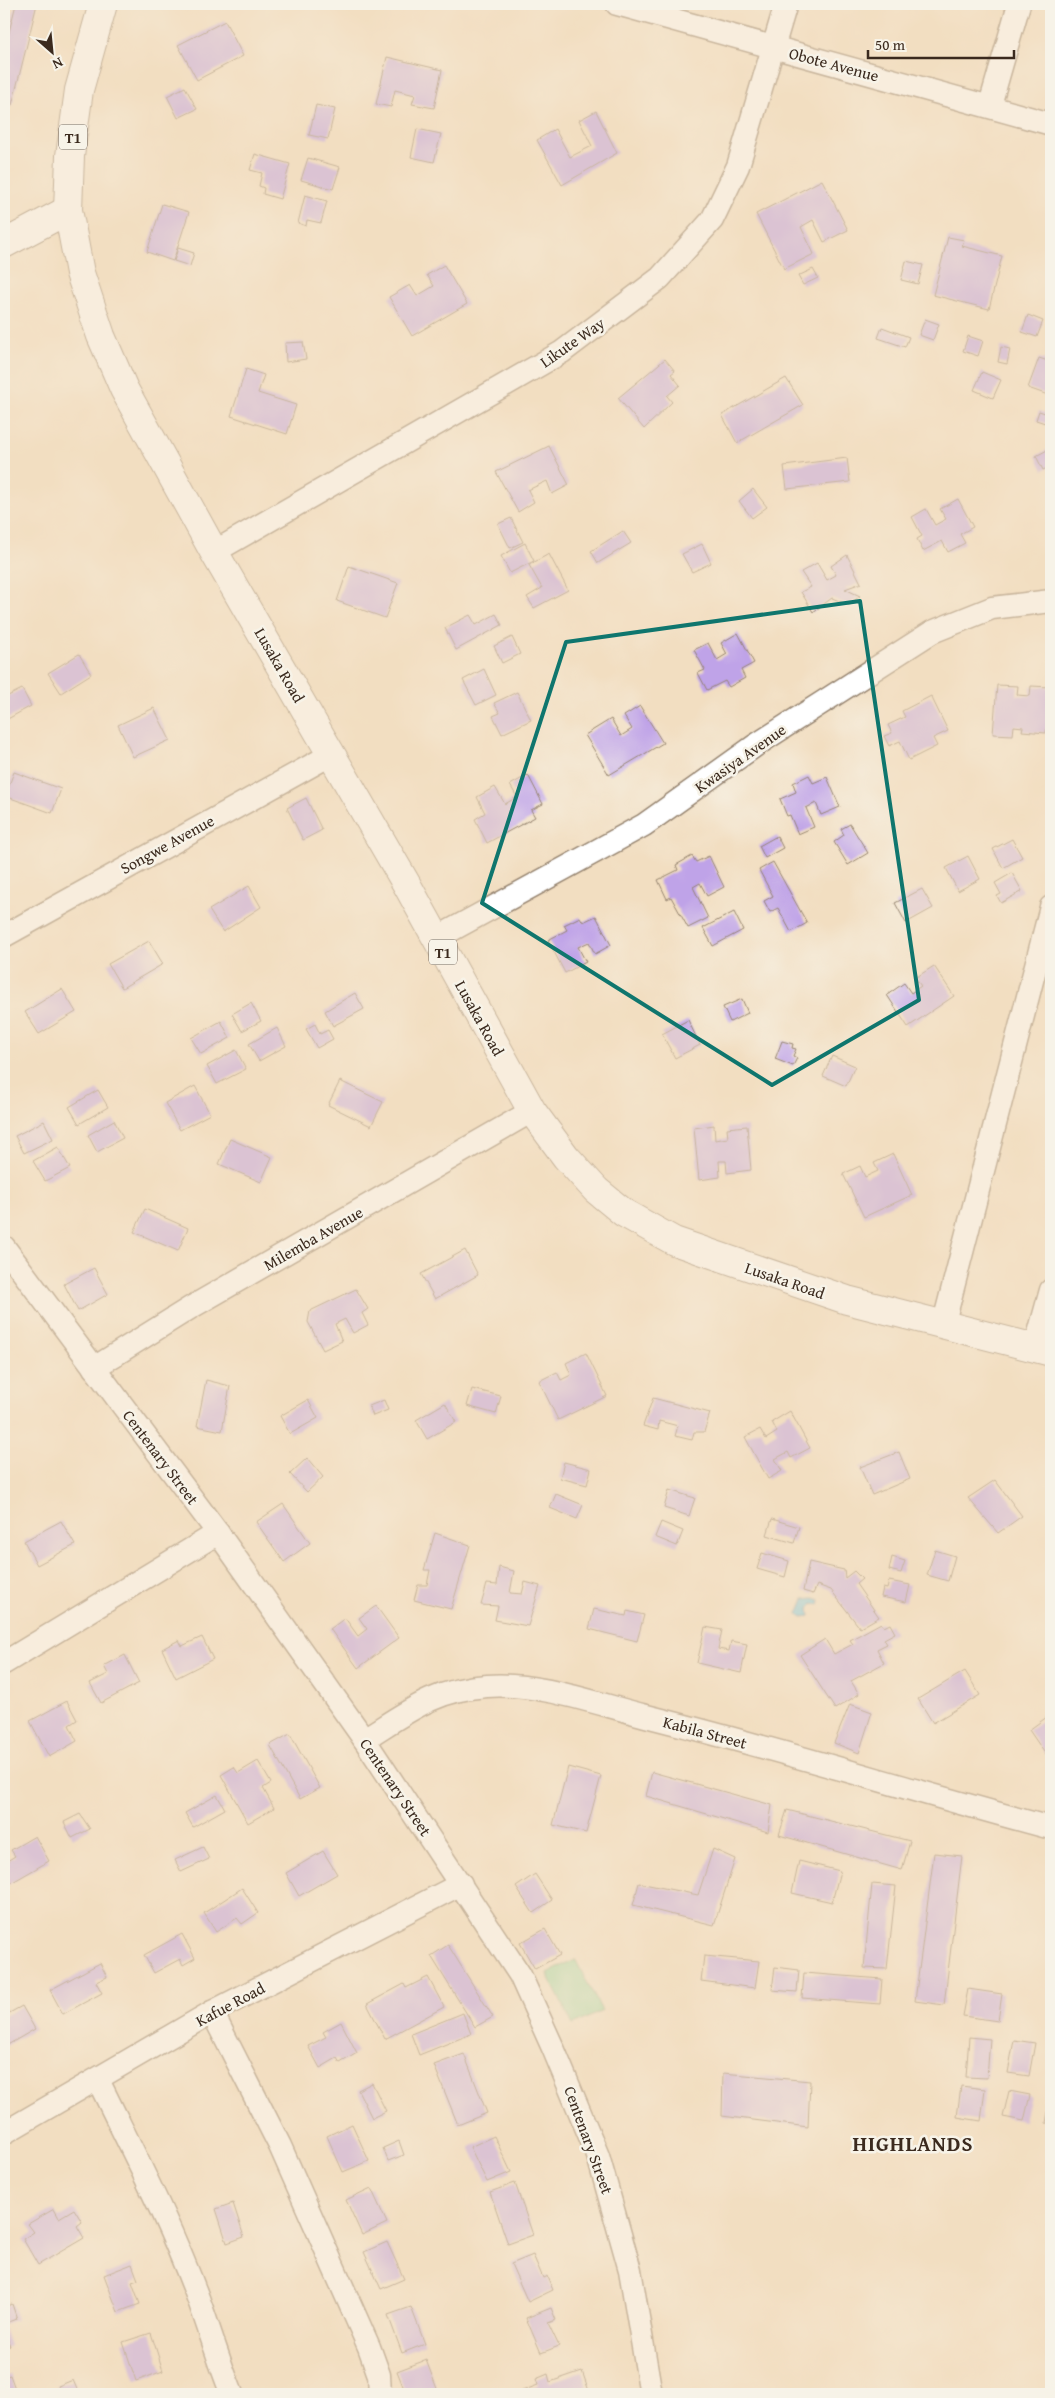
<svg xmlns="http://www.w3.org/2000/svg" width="1055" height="2398" viewBox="0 0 1055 2398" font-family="'Gentium Book Plus',serif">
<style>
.green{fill:#83d393;stroke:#5f7e58}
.water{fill:#66c4e4;stroke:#507781}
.building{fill:#bfa3e8}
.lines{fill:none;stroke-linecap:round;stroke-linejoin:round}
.street-casing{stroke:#968470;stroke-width:25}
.secondary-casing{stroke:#968470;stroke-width:30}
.highway-casing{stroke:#968470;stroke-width:30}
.street{stroke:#fff;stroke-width:22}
.secondary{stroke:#fff;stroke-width:28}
.highway{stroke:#fff;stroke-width:28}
.marked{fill:none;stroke:#0f766e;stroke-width:4;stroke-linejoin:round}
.labels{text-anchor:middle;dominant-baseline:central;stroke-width:5;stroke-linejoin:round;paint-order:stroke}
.shield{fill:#f7f3e8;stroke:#73665b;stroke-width:1}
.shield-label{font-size:15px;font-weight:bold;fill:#3b2a1e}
.street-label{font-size:16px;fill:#3b2a1e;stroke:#f7f3e8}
.district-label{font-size:21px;font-weight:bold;letter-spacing:1px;fill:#3b2a1e;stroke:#f7f3e8}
</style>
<rect width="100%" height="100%" fill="#f7f3e8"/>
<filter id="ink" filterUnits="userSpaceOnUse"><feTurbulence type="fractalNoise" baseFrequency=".02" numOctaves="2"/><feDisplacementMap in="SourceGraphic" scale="10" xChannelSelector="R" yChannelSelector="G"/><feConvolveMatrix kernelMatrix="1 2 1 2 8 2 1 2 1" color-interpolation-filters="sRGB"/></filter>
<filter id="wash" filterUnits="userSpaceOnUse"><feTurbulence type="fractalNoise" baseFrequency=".0096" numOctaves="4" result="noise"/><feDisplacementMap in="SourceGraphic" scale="20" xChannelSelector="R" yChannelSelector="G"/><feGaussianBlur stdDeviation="1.12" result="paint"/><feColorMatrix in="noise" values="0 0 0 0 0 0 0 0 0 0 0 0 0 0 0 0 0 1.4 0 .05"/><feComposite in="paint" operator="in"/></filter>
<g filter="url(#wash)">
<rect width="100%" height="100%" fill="#f2dec1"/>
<polygon class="green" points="575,1959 602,2011 573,2025 547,1974"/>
<polygon class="water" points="814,1598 820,1600 819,1605 813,1603 809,1609 810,1616 802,1617 798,1614 804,1599"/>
<g id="blocks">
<g class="building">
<polygon points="16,4 37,4 12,105 4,103 4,52"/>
<polygon points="225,21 243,56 197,80 178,45"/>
<polygon points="387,57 442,70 434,108 412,104 415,95 395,90 391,107 376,104"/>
<polygon points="185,87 197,109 178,118 167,96"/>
<polygon points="316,105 335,109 328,139 309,135"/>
<polygon points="596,111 617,153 562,185 537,140 555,129 570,157 592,146 579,120"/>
<polygon points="417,129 441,134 434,162 411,157"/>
<polygon points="255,154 290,164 280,199 263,194 264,188 259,186 262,173 250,170"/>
<polygon points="308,158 340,167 333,189 301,180"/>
<polygon points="822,180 848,230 824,242 813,220 801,227 814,254 784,269 756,214"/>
<polygon points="305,195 327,201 321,223 307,220 306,226 298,223"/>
<polygon points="162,204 189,212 173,261 147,252"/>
<polygon points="948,237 964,240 962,246 1002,256 989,309 933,295"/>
<polygon points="178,248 194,253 190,266 174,261"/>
<polygon points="906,261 923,265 918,284 901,280"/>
<polygon points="444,265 467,304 412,336 389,297 410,285 417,296 434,286 427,275"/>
<polygon points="813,269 818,278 803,285 798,276"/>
<polygon points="1028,315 1043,321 1037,337 1022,332"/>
<polygon points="925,319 939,324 933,340 919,335"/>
<polygon points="882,327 909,337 905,347 878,338"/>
<polygon points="968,336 983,341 978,356 963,351"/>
<polygon points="303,342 306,359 286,362 285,343"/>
<polygon points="1001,347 1010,349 1007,364 998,362"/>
<polygon points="1039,358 1051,362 1051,396 1028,388"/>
<polygon points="665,359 675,371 671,374 680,385 667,396 672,402 644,429 618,398"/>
<polygon points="246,369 264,375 258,393 296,405 287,434 231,416"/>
<polygon points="982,372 1001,380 993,398 974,390"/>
<polygon points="786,378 803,405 737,443 722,415"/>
<polygon points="1039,411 1051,415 1051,425 1036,420"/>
<polygon points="549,446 569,485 552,494 547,481 528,490 534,502 518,512 496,472"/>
<polygon points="1051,448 1051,466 1043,470 1036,456"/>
<polygon points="847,458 850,482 787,489 784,466"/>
<polygon points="753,489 767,507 752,518 739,501"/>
<polygon points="958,499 973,527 960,534 965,543 948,552 942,541 923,551 917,539 922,536 912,517 926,509 935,525 946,519 940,509"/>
<polygon points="511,518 523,542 510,548 498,524"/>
<polygon points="623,531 631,543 598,563 591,551"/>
<polygon points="525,543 534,561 510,573 501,556"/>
<polygon points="702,544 711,563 692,572 682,554"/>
<polygon points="549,554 568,590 534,608 527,597 542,588 529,565"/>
<polygon points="847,555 861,583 845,589 860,596 849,605 832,598 813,612 801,592 811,587 801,572 817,563 827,580 836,575 831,566"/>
<polygon points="349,566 398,583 385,618 337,601"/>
<polygon points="496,614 502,625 456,650 445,628 470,615 476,625"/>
<polygon points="738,633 754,663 741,670 745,678 729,687 725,681 707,690 698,673 705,670 694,650 708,643 717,660 727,654 721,643"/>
<polygon points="512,637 520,654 502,663 494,646"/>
<polygon points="79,654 91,674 61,693 48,673"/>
<polygon points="484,669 496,695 476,705 463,680"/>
<polygon points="997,685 1018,686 1017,695 1030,696 1031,686 1050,687 1046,733 1022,731 1023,727 1014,726 1013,735 993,734"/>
<polygon points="22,689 31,706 4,721 4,698"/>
<polygon points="517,692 531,720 502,734 493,716 500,713 494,703"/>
<polygon points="931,696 948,731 933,738 937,746 909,760 900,741 889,746 884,736 892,733 888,725 905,717 902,711"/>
<polygon points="640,706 663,743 609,775 585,735 611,719 621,736 632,729 624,716"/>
<polygon points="154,708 170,740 133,757 118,725"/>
<polygon points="14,772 61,789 52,813 5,796"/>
<polygon points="528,775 543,804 531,810 535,817 487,843 475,819 485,813 477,797 495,787 505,804 517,797 510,785"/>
<polygon points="809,775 813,783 827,777 840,807 821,815 816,803 806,808 814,827 798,834 790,815 787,816 780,799 796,792 793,783"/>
<polygon points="306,798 322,830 303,840 287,808"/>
<polygon points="850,824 868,853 848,865 834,842 844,835 841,829"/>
<polygon points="777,836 783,848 765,858 759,846"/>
<polygon points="1012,839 1022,857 1003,868 993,849"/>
<polygon points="692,856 696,862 709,856 724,887 707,896 700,883 693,887 708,918 688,928 671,897 667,899 658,880 678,870 676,865"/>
<polygon points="968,856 980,879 958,891 946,868"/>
<polygon points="773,862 807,923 791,932 778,908 770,912 764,901 773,896 759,870"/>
<polygon points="1012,873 1022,891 1001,903 997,896 1001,894 995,883"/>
<polygon points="249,886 261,907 223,932 209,910"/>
<polygon points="922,889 933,908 906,923 895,903"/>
<polygon points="734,912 743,930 713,946 703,928"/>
<polygon points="596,916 611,945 595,954 589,942 578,947 586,962 565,973 548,940 567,930 564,925 580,917 583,922"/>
<polygon points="149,941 163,964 122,988 108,964"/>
<polygon points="934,966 954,996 908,1027 887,995 904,983 911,993 921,986 915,978"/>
<polygon points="62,989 76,1012 39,1034 25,1012"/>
<polygon points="355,993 364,1009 333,1026 325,1011"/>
<polygon points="742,999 748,1013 730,1022 723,1007"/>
<polygon points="251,1003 261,1021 242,1031 232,1014"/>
<polygon points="688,1020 700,1045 675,1058 662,1034"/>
<polygon points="221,1021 230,1038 201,1054 191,1038"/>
<polygon points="315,1024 320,1034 328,1030 333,1039 317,1048 306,1029"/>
<polygon points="277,1028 286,1046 259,1061 249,1044"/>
<polygon points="782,1041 793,1044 792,1048 796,1049 793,1056 797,1058 793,1066 775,1059"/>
<polygon points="236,1050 246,1069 217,1084 207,1066"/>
<polygon points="832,1056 855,1066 846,1086 823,1076"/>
<polygon points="340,1081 383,1102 371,1126 328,1105"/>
<polygon points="195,1086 210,1114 180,1130 165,1103"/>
<polygon points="98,1090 108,1107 79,1124 69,1107"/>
<polygon points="114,1120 123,1138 97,1152 88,1135"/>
<polygon points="44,1121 53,1139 24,1153 15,1136"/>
<polygon points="714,1125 715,1140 728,1138 727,1128 747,1126 751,1170 727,1173 726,1161 719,1161 720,1177 699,1180 694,1128"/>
<polygon points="230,1139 272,1157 261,1182 219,1164"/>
<polygon points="58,1147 70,1168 45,1181 33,1161"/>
<polygon points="893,1154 912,1195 864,1217 843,1174 860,1166 865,1177 878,1171 874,1163"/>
<polygon points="145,1209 188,1228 178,1251 134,1232"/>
<polygon points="465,1250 478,1275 435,1299 421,1274"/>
<polygon points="94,1268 108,1294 78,1311 64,1284"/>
<polygon points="356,1289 368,1309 362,1313 368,1325 353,1333 345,1319 335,1324 342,1341 323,1350 308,1322 310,1311"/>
<polygon points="586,1353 607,1396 558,1420 539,1381 557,1372 561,1380 571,1375 566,1363"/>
<polygon points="206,1380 230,1386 222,1431 197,1426"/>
<polygon points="472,1389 501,1396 496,1414 467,1406"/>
<polygon points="653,1398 710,1413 704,1432 694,1432 692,1440 675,1436 678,1426 659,1421 658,1430 643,1426"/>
<polygon points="308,1400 318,1418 290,1434 280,1416"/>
<polygon points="384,1400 388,1410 373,1416 369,1406"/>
<polygon points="445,1403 456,1422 427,1439 416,1420"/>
<polygon points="790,1411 810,1448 791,1458 788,1452 775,1459 782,1471 768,1479 745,1437 760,1429 766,1439 777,1432 772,1422"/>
<polygon points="899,1452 910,1479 872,1495 860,1467"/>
<polygon points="307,1458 323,1477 307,1492 290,1474"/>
<polygon points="564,1462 591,1469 587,1485 560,1478"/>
<polygon points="995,1480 1022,1516 998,1533 968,1498"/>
<polygon points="669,1490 695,1498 689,1516 664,1508"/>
<polygon points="556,1494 583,1505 577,1519 550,1508"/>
<polygon points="283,1504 310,1543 284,1562 256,1522"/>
<polygon points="772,1519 799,1527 794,1543 767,1535"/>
<polygon points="61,1521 75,1545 37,1565 24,1541"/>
<polygon points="661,1522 683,1531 677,1546 655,1537"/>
<polygon points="435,1533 470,1545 451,1609 414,1600 418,1585 427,1585 430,1570 424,1570"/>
<polygon points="935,1550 955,1556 948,1581 927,1575"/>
<polygon points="762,1553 789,1561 785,1577 757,1569"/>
<polygon points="892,1557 905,1561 901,1573 889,1570"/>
<polygon points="809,1562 844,1570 845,1578 854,1571 862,1579 856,1584 879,1617 860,1628 831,1590 817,1585 813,1594 803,1591"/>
<polygon points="499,1567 514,1571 510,1593 522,1594 525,1582 540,1586 528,1626 495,1620 498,1606 481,1605 487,1584 497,1585"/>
<polygon points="889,1581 910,1585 906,1602 881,1597 883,1588 887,1589"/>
<polygon points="376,1606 399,1638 358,1668 330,1629 345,1618 358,1636 367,1629 359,1618"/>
<polygon points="594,1609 626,1616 627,1611 644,1615 637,1641 589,1629"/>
<polygon points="881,1623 884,1627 890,1624 895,1633 884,1639 887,1644 877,1649 884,1663 851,1681 859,1694 835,1709 800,1655 825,1639 834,1654 853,1644 850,1640"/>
<polygon points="705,1627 722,1630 718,1649 729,1651 731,1641 747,1644 741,1673 697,1663"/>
<polygon points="202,1637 213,1659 176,1678 162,1649 179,1640 182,1646"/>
<polygon points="125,1655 139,1683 101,1703 90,1683 108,1674 104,1666"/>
<polygon points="965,1671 980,1695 933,1723 918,1699"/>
<polygon points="67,1701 77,1720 69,1725 77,1741 49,1757 30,1721"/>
<polygon points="850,1704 872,1712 859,1753 834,1743"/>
<polygon points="1051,1714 1051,1752 1046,1755 1029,1730"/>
<polygon points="290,1734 320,1788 300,1799 270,1745"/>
<polygon points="258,1761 271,1783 263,1788 274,1808 248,1823 221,1775 234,1767 238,1773"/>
<polygon points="568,1767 601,1776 586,1833 553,1825"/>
<polygon points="652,1772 772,1805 768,1832 646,1796"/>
<polygon points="217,1795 225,1809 193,1827 185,1813"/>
<polygon points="787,1810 910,1841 902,1870 779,1835"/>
<polygon points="80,1814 90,1829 72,1838 64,1822"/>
<polygon points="35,1836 49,1861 4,1887 4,1863 15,1856 11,1850"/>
<polygon points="203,1847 209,1859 181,1872 175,1860"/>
<polygon points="713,1849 735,1859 714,1925 633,1905 639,1883 698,1895"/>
<polygon points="323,1851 337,1874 299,1896 286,1873"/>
<polygon points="934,1853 962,1856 944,2005 915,2001"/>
<polygon points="799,1861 840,1871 832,1902 792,1893"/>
<polygon points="535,1874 552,1900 533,1913 516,1887"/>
<polygon points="872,1884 896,1886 887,1969 864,1968"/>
<polygon points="242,1888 258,1913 242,1924 237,1918 216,1932 204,1913"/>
<polygon points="545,1929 560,1955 535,1969 520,1943"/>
<polygon points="182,1934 195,1958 183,1965 180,1959 154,1973 144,1955"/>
<polygon points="448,1945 493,2017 475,2027 431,1956"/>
<polygon points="704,1956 759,1961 755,1988 701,1981"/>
<polygon points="100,1963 107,1977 96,1982 102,1993 63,2014 50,1990"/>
<polygon points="775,1967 799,1970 797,1992 772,1990"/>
<polygon points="804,1973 882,1979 880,2004 802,1998"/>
<polygon points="428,1977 444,2007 385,2039 367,2004 404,1984 406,1988"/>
<polygon points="968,1989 1002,1994 998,2021 963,2016"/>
<polygon points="22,2006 35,2029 4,2047 4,2016"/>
<polygon points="463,2013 471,2034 419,2055 411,2034"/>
<polygon points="341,2022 357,2053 340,2063 337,2058 320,2068 308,2046 326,2037 323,2032"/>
<polygon points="969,2037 990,2039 987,2078 966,2077"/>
<polygon points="1014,2040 1035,2043 1029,2076 1008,2073"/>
<polygon points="464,2054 487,2113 458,2125 434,2065"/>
<polygon points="723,2073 810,2081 808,2127 722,2116"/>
<polygon points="372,2083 386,2111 372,2118 358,2090"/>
<polygon points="961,2086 985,2089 981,2121 957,2117"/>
<polygon points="1009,2091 1030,2095 1024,2121 1003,2117"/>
<polygon points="1050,2100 1051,2100 1051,2124 1046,2123"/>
<polygon points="352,2124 369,2161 343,2172 327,2136"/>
<polygon points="494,2136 511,2172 487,2182 470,2147"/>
<polygon points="399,2141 404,2155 388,2161 383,2148"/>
<polygon points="515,2183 533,2235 508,2244 490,2192"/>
<polygon points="371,2188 387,2223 362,2235 346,2200"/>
<polygon points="233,2203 244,2237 227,2243 216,2209"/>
<polygon points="54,2209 59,2218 74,2209 82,2222 77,2226 84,2238 38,2265 23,2239 34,2232 28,2224"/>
<polygon points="387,2242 404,2279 381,2289 364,2252"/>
<polygon points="533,2255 543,2278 547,2276 553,2290 528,2302 511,2264"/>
<polygon points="132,2264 138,2280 132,2282 140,2304 118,2312 104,2275"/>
<polygon points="12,2304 17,2319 4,2324 4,2307"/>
<polygon points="411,2307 425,2344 402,2353 388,2315"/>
<polygon points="551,2308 556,2320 548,2323 559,2346 541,2353 526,2318"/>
<polygon points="4,2328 10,2346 4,2348"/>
<polygon points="151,2333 163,2371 136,2381 123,2342"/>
<polygon points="426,2360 439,2394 406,2394 397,2371"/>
<polygon points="582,2371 590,2394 523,2394 522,2391 538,2385 536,2379 548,2374 550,2382"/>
<polygon points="10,2375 17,2394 4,2394 4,2377"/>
<polygon points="73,2380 79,2394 61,2394 58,2386"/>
</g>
</g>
</g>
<g filter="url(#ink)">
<use href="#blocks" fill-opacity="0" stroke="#968470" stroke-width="1"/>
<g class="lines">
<defs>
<g id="street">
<polyline points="617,4 1051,124"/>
<polyline points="990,105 1019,4"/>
<polyline points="214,552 562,352 660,278 712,220 738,166 786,4"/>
<polyline points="4,936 332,754"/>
<polyline points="435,939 644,825 756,745 932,632 992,608 1051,601"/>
<polyline points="4,1247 218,1533 364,1739 520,1975 553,2048 598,2156 630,2270 651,2394"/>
<polyline points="943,1326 1051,907"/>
<polyline points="1035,1348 1051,1290"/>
<polyline points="94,1368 190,1308 532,1111"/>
<polyline points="4,1663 218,1533"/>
<path d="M364,1739c42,-26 71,-50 123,-53 51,-4 110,18 159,30 136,34 270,76 405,112"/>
<polyline points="212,2012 280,2146 369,2347 379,2375 380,2394"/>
<path d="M98,2080c35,72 72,143 100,218 12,32 21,65 34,96"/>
<polyline points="4,2133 212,2012 461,1884"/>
</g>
<polyline id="secondary" points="4,244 68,210"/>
<polyline id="highway" points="103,4 79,90 70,156 68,210 80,273 101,336 124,389 214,552 407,885 532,1111 566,1157 596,1190 624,1213 674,1241 847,1300 1051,1352"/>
</defs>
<use href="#street" class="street-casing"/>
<use href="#secondary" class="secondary-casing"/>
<use href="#highway" class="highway-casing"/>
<use href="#street" class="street"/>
<use href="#secondary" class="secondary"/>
<use href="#highway" class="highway"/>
</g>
</g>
<path d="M0 0H1055V2398H0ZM860,601l59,399 -147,85 -290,-182 84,-261z" fill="#f2dec1" fill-opacity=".55" fill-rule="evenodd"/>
<path class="marked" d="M860,601l59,399 -147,85 -290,-182 84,-261z"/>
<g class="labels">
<g class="shield">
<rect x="59" y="124.5" width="28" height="25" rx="4"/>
<rect x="429" y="939.5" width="28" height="25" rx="4"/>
</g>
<g class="shield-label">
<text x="73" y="137">T1</text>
<text x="443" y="952">T1</text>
</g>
<g class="street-label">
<text transform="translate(834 64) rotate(15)">Obote Avenue</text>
<text transform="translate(572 342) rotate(-35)">Likute Way</text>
<text transform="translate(280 665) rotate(60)">Lusaka Road</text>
<text transform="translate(740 758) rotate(-35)">Kwasiya Avenue</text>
<text transform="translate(167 844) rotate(-29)">Songwe Avenue</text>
<text transform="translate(480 1018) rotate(61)">Lusaka Road</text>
<text transform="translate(313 1238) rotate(-30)">Milemba Avenue</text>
<text transform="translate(785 1280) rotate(19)">Lusaka Road</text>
<text transform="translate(161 1457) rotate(53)">Centenary Street</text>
<text transform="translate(705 1732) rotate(15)">Kabila Street</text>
<text transform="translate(396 1787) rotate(56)">Centenary Street</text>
<text transform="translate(230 2004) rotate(-28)">Kafue Road</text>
<text transform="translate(589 2140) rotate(70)">Centenary Street</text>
</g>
<g class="district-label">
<text x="913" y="2143">HIGHLANDS</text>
</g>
</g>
<rect width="1055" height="2398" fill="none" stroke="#f7f3e8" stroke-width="20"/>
<g transform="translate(52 52) rotate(153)" stroke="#f7f3e8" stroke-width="4" paint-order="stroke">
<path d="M0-4L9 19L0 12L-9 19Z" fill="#3b2a1e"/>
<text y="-8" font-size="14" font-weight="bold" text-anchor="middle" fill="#3b2a1e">N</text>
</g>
<path d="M868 50v8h146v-8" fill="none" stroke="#3b2a1e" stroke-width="2.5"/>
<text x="875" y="50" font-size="15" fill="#3b2a1e" stroke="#f7f3e8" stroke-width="4" paint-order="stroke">50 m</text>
</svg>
